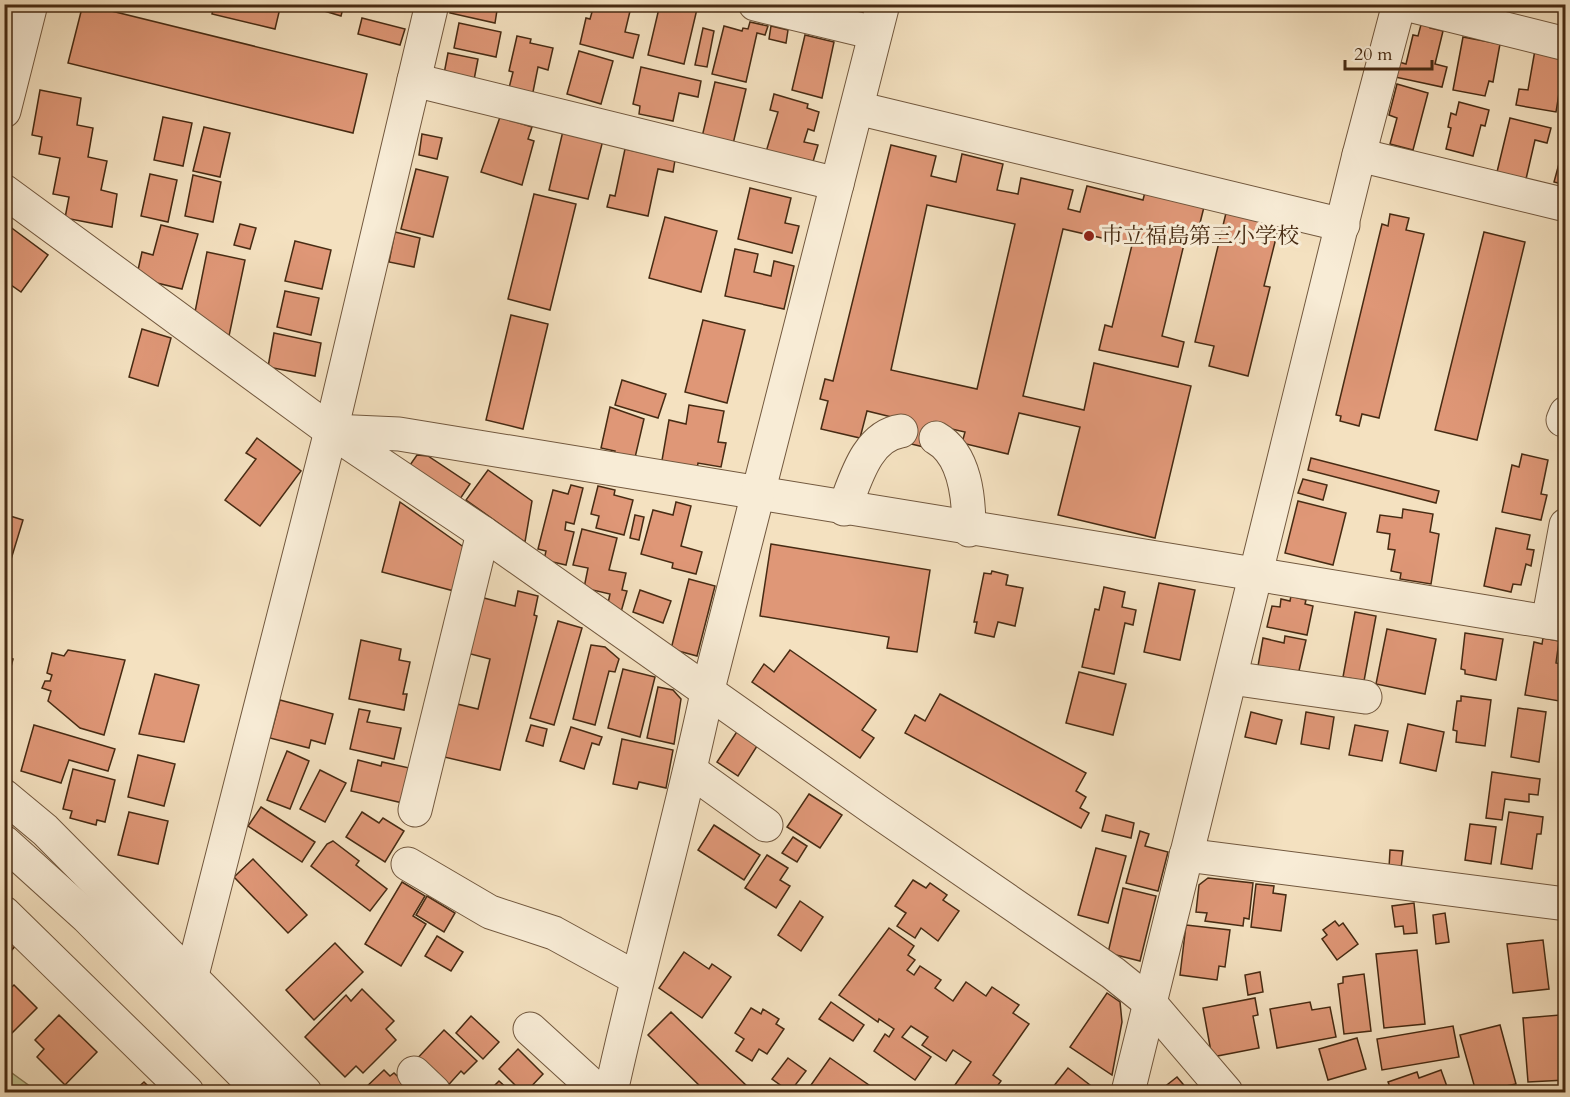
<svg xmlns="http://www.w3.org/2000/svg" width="1570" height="1097" viewBox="0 0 1570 1097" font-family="Cardo,'Noto Serif JP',serif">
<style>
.green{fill:#c0c18f;stroke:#847651;stroke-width:1.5}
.building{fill:#df9777;stroke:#472b13;stroke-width:1.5;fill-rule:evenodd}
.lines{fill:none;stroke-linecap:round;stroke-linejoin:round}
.minor-casing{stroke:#72583e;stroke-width:35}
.minor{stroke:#f8ecd6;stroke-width:33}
.poi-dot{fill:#8f2418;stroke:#f8ecd6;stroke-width:2}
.labels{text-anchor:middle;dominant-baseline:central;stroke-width:6;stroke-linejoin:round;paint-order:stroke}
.poi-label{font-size:22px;fill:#472b13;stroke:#f8ecd6;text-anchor:start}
</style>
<rect width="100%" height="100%" fill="#f4e1c0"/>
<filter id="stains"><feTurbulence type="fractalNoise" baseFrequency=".00333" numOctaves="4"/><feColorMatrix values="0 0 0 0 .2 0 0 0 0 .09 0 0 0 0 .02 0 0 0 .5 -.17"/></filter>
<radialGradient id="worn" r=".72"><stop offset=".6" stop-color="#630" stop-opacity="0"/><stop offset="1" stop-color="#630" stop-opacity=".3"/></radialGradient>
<polygon class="green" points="5,1068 38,1092 5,1092"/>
<g class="building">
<polygon points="83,4 367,74 353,133 68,63"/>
<polygon points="214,4 281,4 275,29 212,14"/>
<polygon points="301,4 344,4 341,16"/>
<polygon points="452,4 498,4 495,23 450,13"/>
<polygon points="586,4 621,4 631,7 625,32 639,35 633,58 580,44 586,18 590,19 592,12 584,10"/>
<polygon points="660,4 679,4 697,9 684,64 648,55"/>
<polygon points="362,18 405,29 400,45 358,34"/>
<polygon points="1422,21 1431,23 1430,28 1443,31 1435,64 1447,67 1442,87 1395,77 1399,62 1406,64 1413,35 1418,36"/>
<polygon points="750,22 768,26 765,35 757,33 746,82 712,74 724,26 742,31 743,28 748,29"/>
<polygon points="459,23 501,32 496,57 454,48"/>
<polygon points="771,26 788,30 786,43 769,39"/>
<polygon points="703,28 714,31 707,67 695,65"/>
<polygon points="805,35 834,42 822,98 792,90"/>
<polygon points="517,36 531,39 530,43 553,48 548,70 538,67 532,97 508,92 513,72 509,71"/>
<polygon points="1463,37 1500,44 1493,82 1489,81 1485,96 1453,90"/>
<polygon points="1535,50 1565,56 1556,112 1516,105 1519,89 1528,90"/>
<polygon points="579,51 613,61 601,104 567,94"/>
<polygon points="448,53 478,59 473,85 443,79"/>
<polygon points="641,67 701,81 698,97 679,93 673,121 639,114 640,106 633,104"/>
<polygon points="715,82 746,89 733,144 702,137"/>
<polygon points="1397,84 1428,93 1413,150 1390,144 1397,118 1389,115"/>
<polygon points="40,90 81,98 77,125 93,128 88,157 107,161 101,190 117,194 112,227 65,218 69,197 53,194 60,158 39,154 42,137 32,135"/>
<polygon points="774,94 808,104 807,108 819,112 814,131 808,129 804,142 818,145 812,165 766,152 778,112 770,110"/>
<polygon points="1459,102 1489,110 1485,126 1481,125 1473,156 1446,149 1451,128 1448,127 1451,113 1456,115"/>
<polygon points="163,117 192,123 183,166 154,160"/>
<polygon points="500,117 532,127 528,139 534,141 522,185 481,172"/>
<polygon points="1510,118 1551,128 1547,143 1535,140 1526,179 1497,172"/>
<polygon points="204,127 230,133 220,177 193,171"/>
<polygon points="563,131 603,140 588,199 549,190"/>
<polygon points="422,134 442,138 437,159 419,155"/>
<polygon points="1566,138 1566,185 1554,182"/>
<path d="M891,145l45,11 -5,20 25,6 6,-28 41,10 -6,26 21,4 3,-16 52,12 -5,19 12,3 7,-26 56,14 2,-8 59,15 -9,36 -10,-3 -23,96 22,6 -6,25 -79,-17 6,-25 7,2 20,-82 -69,-16 -40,167 61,14 10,-47 97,23 -36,152 -97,-23 22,-88 -61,-14 -11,41 -46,-11 3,-11 -31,-7 -6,23 -25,-6 5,-21 -41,-10 -7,27 -39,-9 7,-28 -8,-2 5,-20 8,2zM927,205l88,19 -38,165 -86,-19z"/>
<polygon points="625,149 675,160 673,172 658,169 648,216 607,207 610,195 615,196"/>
<polygon points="416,169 448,177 433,237 401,229"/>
<polygon points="150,174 177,180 168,222 141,216"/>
<polygon points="193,175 221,182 213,222 185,216"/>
<polygon points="750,188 791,198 785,223 799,226 792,253 738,239"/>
<polygon points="534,194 576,204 550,310 508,299"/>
<polygon points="1226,213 1279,226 1264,286 1270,287 1248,376 1209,366 1214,346 1195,342"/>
<polygon points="1390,214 1409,218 1406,230 1424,234 1379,418 1362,414 1359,426 1340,421 1341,416 1336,415 1382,224 1388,226"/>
<polygon points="665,217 717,231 701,292 649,278"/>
<polygon points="240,224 256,228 250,249 234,245"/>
<polygon points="161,225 198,234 182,289 157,283 138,270 142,252 153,255"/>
<polygon points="9,226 48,255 21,292 4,280 4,233"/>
<polygon points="395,232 420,238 414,267 389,262"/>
<polygon points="1484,232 1525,242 1477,440 1435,430"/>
<polygon points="295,241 331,250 322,289 285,281"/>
<polygon points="735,249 758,254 754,272 771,276 774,261 794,266 784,309 725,296"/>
<polygon points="207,252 245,260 229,336 195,312"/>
<polygon points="285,291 319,298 311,335 277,327"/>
<polygon points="511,315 548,324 523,429 486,420"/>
<polygon points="703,320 745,330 727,403 685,392"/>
<polygon points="142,329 171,338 158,386 129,377"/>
<polygon points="274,333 321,343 315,376 268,367"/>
<polygon points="622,380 666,394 658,418 615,405"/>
<polygon points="689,405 724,411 718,442 726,443 721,467 698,463 697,470 661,466 669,420 686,424"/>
<polygon points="610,407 644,419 634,462 613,458 615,451 601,448"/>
<polygon points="257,438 301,471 260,526 225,500 256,459 246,453"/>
<polygon points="1522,454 1548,460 1541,494 1547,495 1541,520 1502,512 1512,465 1519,467"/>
<polygon points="417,455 428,456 470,484 460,499 410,465"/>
<polygon points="1311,458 1439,491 1436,503 1308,470"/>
<polygon points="488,470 532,501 525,542 466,500"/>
<polygon points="1303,479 1327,485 1323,500 1298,493"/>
<polygon points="571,485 583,488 574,524 566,522 565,530 574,532 566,565 544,560 546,551 538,549 553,490 568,494"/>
<polygon points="598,486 615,490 614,495 633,500 624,535 596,528 599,516 591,514"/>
<polygon points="1298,501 1346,513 1333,565 1285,553"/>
<polygon points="400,502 465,548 454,591 382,572"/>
<polygon points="676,502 691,506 681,546 702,552 696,574 672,568 673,563 641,554 653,510 673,515"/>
<polygon points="1403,509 1433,514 1430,532 1439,534 1431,584 1400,579 1401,573 1391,571 1395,550 1388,549 1390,534 1377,532 1380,515 1402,518"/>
<polygon points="4,514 23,520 9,566 4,564"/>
<polygon points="635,515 644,517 639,540 630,538"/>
<polygon points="1496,528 1530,535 1527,549 1534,550 1531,566 1526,564 1521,585 1513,584 1511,592 1484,586"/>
<polygon points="582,529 617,538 609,570 626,573 622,590 627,591 621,612 608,603 610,594 584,588 588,568 573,565"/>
<polygon points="771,544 930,570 917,652 887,648 889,637 760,616"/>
<polygon points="992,571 1008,575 1006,585 1023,588 1015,626 998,622 994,637 975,633 977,622 974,622 984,573 991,574"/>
<polygon points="689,579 715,586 697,656 671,649"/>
<polygon points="1159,583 1195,590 1180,660 1144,652"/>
<polygon points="1104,587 1125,592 1122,607 1136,610 1133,625 1125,623 1114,674 1082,667 1095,609 1099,610"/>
<polygon points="640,590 671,601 663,623 633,612"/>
<polygon points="518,591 538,596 534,615 537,616 500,770 440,756 453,703 478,709 490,659 467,653 480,597 515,606"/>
<polygon points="1291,596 1306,600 1305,604 1313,606 1307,635 1267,627 1272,606 1280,607 1281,599 1290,601"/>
<polygon points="1355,612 1376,616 1364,681 1343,677"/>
<polygon points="558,621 582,628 554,725 530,718"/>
<polygon points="1387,629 1436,639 1425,694 1376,684"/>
<polygon points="1465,633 1503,639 1496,680 1465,674 1465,670 1461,669"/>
<polygon points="1285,636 1306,640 1298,675 1258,666 1263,638 1284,643"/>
<polygon points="1543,638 1559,641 1556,663 1565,665 1559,701 1525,695 1534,642 1542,644"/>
<polygon points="361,640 401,649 399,660 410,662 403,694 407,694 404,710 349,699"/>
<polygon points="591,645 605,647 619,659 615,672 609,671 595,725 573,719"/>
<polygon points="68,650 125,660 104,735 80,728 48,701 51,691 42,688 45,681 50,681 52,675 47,673 52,653 64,656"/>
<polygon points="790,650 876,710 862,730 874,738 860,758 752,682 764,664 774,672"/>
<polygon points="4,656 13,659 7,682 4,681"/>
<polygon points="623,669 655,677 640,737 608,728"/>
<polygon points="1079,672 1126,684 1113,735 1066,723"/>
<polygon points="155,674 199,685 184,742 139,734"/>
<polygon points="658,687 673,690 681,699 674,744 647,738"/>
<polygon points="940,694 1086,773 1076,791 1086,797 1080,808 1089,813 1081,828 905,733 915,715 925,721"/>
<polygon points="1461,696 1491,700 1485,746 1456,742 1457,731 1453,730 1457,701 1461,701"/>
<polygon points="280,700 333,714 325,744 311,740 309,748 270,738"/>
<polygon points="1518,708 1546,712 1539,762 1511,757"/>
<polygon points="359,709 370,711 367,722 401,728 394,759 350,749"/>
<polygon points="1251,712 1282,720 1276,744 1245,737"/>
<polygon points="1306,712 1334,717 1329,749 1301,744"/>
<polygon points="1408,724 1444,732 1436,771 1400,763"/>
<polygon points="34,725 115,749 108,771 69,760 61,783 21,771"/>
<polygon points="531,725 547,729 543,746 526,741"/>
<polygon points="1355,725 1388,731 1382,761 1349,755"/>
<polygon points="571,727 602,737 599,745 592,743 584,769 560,761"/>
<polygon points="738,730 759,743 738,776 717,762"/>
<polygon points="622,739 673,750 666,788 639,782 637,789 613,784"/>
<polygon points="287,751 309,761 290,809 267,800"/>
<polygon points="138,755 175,764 164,806 128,797"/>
<polygon points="358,760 381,766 382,762 414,769 407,804 351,791"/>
<polygon points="73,769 115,780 105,822 97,820 96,825 70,818 72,811 63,809"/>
<polygon points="320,770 346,783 325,822 300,809"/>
<polygon points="1492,772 1540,779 1538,795 1529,794 1529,802 1505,799 1502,820 1486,818"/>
<polygon points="809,794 842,815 820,848 787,827"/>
<polygon points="261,807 315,842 302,862 248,826"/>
<polygon points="129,812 168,821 158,864 118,855"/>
<polygon points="362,812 379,823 383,818 404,831 385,862 346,837"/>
<polygon points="1509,812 1543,817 1541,834 1537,834 1532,869 1501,864"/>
<polygon points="1106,815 1134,823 1131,838 1102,831"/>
<polygon points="1470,824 1496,827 1491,864 1465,860"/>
<polygon points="714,825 760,855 744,880 698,850"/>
<polygon points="1140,831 1149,834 1145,846 1168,852 1158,891 1126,883"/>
<polygon points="793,837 807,846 797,862 782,853"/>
<polygon points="333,841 359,861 356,865 387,889 370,911 311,866 327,844"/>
<polygon points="1096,848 1126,856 1108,923 1078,915"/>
<polygon points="1390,850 1403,851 1401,869 1389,868"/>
<polygon points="767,855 788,868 780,880 790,886 776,908 745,888"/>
<polygon points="253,859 307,915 288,933 234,877"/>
<polygon points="1208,878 1253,883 1249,919 1244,918 1243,926 1205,921 1207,913 1196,912 1199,885"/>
<polygon points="913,880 926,888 930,883 947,895 943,900 959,911 938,941 921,928 915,938 897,926 906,913 895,906"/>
<polygon points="402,882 425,896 413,916 426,924 401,966 365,944"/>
<polygon points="1256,884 1274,886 1273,893 1286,895 1281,931 1251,927"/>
<polygon points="1123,888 1156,896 1140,961 1108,953"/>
<polygon points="427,896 455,913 444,932 416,915"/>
<polygon points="800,901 823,917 801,951 778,935"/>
<polygon points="1414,903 1417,933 1404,934 1403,926 1395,927 1392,906"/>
<polygon points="1445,913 1449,942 1436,944 1433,915"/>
<polygon points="1335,921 1339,926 1343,923 1358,944 1337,960 1322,939 1327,935 1323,930"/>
<polygon points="1186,925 1230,930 1225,967 1219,966 1217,980 1180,975"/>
<polygon points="889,928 914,946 908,955 915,960 907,970 914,975 920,966 941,980 935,988 953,1001 966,982 986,996 992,987 1019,1005 1013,1013 1029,1024 993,1075 1001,1081 993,1092 950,1092 971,1062 953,1050 946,1061 922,1045 928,1037 911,1026 902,1037 931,1057 915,1080 874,1051 885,1034 889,1037 894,1029 879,1019 878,1022 839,995"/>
<polygon points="4,933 17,944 4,959"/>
<polygon points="437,936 463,952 451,971 425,956"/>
<polygon points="1543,940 1549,989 1513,993 1507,944"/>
<polygon points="335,943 363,972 314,1020 286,990"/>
<polygon points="1417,950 1425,1024 1384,1028 1376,954"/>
<polygon points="684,952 709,969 712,964 731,977 702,1018 659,988"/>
<polygon points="1260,972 1263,992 1248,995 1245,975"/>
<polygon points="1364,974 1371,1031 1344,1034 1338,984 1343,983 1343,977"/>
<polygon points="14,985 37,1008 11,1034 4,1028 4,994"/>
<polygon points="362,989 394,1021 386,1029 396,1040 363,1073 356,1066 345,1077 305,1037 346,995 351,1001"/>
<polygon points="1107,993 1120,1002 1122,1022 1112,1075 1070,1047"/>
<polygon points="1255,998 1258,1015 1253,1016 1259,1048 1212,1057 1203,1008"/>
<polygon points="831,1002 864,1025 853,1041 819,1019"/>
<polygon points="1310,1002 1312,1010 1330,1007 1336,1037 1277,1048 1270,1009"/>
<polygon points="751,1008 761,1014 763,1009 779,1019 776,1024 784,1029 767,1054 759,1049 752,1061 736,1051 744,1039 735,1033"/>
<polygon points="671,1012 753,1092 706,1092 648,1035"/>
<polygon points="59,1015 97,1052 65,1085 37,1057 44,1049 35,1040"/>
<polygon points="1560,1015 1566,1080 1528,1082 1523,1018"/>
<polygon points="471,1016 499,1042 483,1059 456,1033"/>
<polygon points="1500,1025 1516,1084 1476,1092 1460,1035"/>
<polygon points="1453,1026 1459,1057 1382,1070 1377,1039"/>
<polygon points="444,1030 477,1061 464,1074 461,1071 443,1091 413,1063"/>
<polygon points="1357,1038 1366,1069 1328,1080 1319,1049"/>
<polygon points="518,1049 543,1074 526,1092 522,1092 499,1069"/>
<polygon points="788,1058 806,1071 790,1092 772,1079"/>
<polygon points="830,1058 879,1092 806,1092"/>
<polygon points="1068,1068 1099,1092 1049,1092"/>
<polygon points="384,1070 390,1076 394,1073 414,1092 361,1092"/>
<polygon points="1441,1070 1449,1092 1392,1092 1388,1082 1417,1072 1419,1078"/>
<polygon points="1177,1077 1188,1090 1184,1092 1158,1092"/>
<polygon points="499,1081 511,1092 488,1092"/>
<polygon points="144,1082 154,1092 133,1092"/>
</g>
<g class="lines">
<defs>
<g id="minor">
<polyline points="755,4 875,33"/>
<polyline points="1405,4 1566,44"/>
<polyline points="414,80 837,184"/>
<polyline points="857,108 1343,225"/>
<polyline points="4,111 31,4"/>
<polyline points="1359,155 1566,205"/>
<polyline points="4,191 331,431 483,533 877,811 1113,973 1149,1002 1226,1092"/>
<polyline points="1563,420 1566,413"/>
<polyline points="332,431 399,434 1566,625"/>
<path d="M936,438c30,17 33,61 33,92"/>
<path d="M844,509c11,-27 22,-73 57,-78"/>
<polyline points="1548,622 1566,525"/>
<polyline points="1231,678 1365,697"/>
<polyline points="691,771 766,825"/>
<polyline points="4,796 45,830 305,1092"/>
<polyline points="415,810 483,533"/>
<polyline points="4,842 87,917 261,1092"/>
<polyline points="1186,855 1566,904"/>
<polyline points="408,864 490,912 554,933 636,978"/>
<polyline points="4,913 187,1092"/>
<polyline points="191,979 331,431 432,4"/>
<polyline points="530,1029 599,1092"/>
<polyline points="414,1073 434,1092"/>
<path d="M611,1092c29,-133 68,-265 96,-399l176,-689"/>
<polyline points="1128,1092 1359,155 1399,4"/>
</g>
</defs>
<use href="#minor" class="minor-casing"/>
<use href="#minor" class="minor"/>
</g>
<circle class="poi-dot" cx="1089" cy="236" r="6"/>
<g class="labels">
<g class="poi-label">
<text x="1101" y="236">市立福島第三小学校</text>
</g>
</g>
<rect width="1570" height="1097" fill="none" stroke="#f4e1c0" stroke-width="24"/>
<rect x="6" y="6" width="1558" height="1085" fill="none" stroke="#472b13" stroke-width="3"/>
<rect x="12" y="12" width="1546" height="1073" fill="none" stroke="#472b13" stroke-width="1.5"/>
<path d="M1345 60v9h87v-9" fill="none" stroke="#472b13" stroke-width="3"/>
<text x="1354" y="60" font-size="18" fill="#472b13" stroke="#f8ecd6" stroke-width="4.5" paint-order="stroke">20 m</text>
<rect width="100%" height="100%" filter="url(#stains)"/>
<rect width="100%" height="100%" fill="url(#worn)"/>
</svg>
